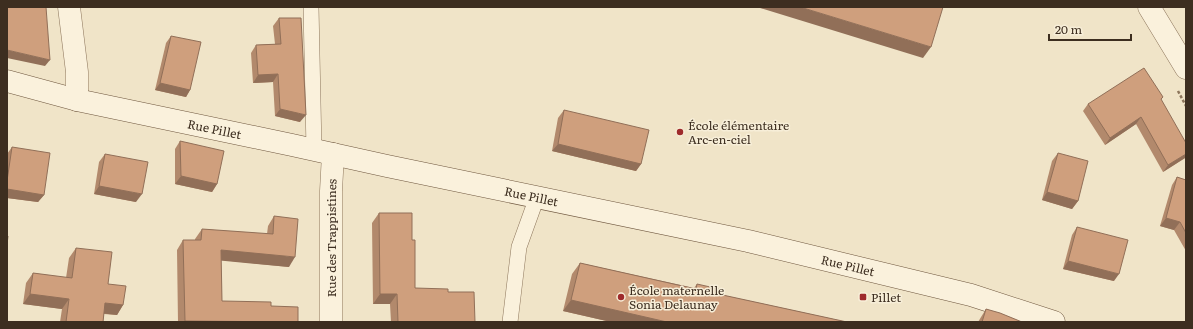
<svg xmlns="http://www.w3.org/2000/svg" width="1193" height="329" viewBox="0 0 1193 329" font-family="Literata,serif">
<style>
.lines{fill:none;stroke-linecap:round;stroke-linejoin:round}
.lane-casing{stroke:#8d765c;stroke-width:16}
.street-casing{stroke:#8d765c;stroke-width:23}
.secondary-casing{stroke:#6f573f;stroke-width:23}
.path{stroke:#8d765c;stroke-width:2.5;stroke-dasharray:3 2;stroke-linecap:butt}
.lane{stroke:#faf1dc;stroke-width:15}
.street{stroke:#faf1dc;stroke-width:22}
.secondary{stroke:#faf1dc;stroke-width:22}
.wall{fill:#b2896c}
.shaded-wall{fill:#916f58}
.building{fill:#cf9f7d;stroke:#916f58}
.poi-dot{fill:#9e2a2b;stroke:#f7eed8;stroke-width:1.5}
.labels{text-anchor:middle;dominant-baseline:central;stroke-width:3;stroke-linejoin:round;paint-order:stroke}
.poi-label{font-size:12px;fill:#3d2e20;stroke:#f7eed8;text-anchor:start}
.street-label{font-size:12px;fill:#3d2e20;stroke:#f7eed8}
</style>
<rect width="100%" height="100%" fill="#f0e4c8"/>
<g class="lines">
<defs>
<g id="lane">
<polyline points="311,7 314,150"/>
<polyline points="510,322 519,247 537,197"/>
</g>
<g id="street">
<polyline points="69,7 77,72 77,100"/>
<polyline points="1149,7 1186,68"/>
<path id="s1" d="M331,322v-131l2,-37"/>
</g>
<g id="secondary">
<path id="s2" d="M7,81l70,19 215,45 95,21 361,75 223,54 83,27"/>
</g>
</defs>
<use href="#lane" class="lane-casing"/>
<use href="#street" class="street-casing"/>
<use href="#secondary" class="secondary-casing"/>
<polyline class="path" points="1178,91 1186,106"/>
<use href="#lane" class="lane"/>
<use href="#street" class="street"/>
<use href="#secondary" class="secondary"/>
</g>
<g class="wall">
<polygon points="279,18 300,122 275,116 273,82 253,83 251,53 256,45 275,44 273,26"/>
<polygon points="171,36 190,90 186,97 155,90 166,43"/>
<polygon points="1163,97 1161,100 1185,158 1163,172 1136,124 1105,145 1083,111 1088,104"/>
<polygon points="564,110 641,164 636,171 552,151 558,118"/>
<polygon points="180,141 217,184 212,192 175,184 175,149"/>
<polygon points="12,147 44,195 38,202 7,198 7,154"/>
<polygon points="1058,153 1078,201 1072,209 1042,200 1052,161"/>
<polygon points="105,154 136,202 94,194 99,162"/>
<polygon points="1177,177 1186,180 1186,251 1174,230 1160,226 1172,185"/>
<polygon points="379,213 412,240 415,288 448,292 475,322 391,322 390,304 373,304 372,223"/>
<polygon points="274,216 289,267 221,260 222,301 271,306 298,322 178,322 177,250 183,240 195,240 195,239 202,229 267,234 268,226"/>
<polygon points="1077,227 1114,281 1063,269 1072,235"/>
<polygon points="76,248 108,284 123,305 117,315 104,314 103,322 60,322 62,309 23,304 26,283 33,273 66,278 69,258"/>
<polygon points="580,263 694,288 697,284 718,294 847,322 611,322 563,311 572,274"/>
<polygon points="986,309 1022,322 978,322"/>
</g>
<g class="shaded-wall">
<polygon points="757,7 800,7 931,47 923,58"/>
<polygon points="7,50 50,60 45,66 7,58"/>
<polygon points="278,74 273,82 253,83 258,75"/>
<polygon points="160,83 190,90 186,97 155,90"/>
<polygon points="280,109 306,115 300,122 275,116"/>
<polygon points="1141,117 1136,124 1105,145 1110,138"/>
<polygon points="558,144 641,164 636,171 552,151"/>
<polygon points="1186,154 1186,157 1185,158 1163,172 1168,165"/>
<polygon points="181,176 217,184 212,192 175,184"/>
<polygon points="99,186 142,194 136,202 94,194"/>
<polygon points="7,189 44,195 38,202 7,198"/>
<polygon points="1047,192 1078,201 1072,209 1042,200"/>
<polygon points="1166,218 1180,222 1174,230 1160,226"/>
<polygon points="221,250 295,257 289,267 215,260"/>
<polygon points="1068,261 1119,274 1114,281 1063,269"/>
<polygon points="30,294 69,299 62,309 23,304"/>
<polygon points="380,294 397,294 390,304 373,304"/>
<polygon points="571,300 667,322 611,322 563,311"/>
<polygon points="105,303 123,305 117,315 99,313"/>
</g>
<g class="building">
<polygon points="7,7 46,7 50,60 7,50"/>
<polygon points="800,7 943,7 931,47"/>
<polygon points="279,18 301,18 306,115 280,109 278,74 258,75 256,45 281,44"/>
<polygon points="171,36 201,42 190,90 160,83"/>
<polygon points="1144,68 1163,97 1161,99 1186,143 1186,154 1168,165 1141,117 1110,138 1088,104"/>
<polygon points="564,110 649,130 641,164 558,144"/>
<polygon points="180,141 224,151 217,184 181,176"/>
<polygon points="12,147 50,153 44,195 7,189 7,181"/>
<polygon points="1058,153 1088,161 1078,201 1047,192"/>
<polygon points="105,154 148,162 142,194 99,186"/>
<polygon points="1177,177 1186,180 1186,233 1180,222 1166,218"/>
<polygon points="379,213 412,213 412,240 415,240 415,288 448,289 448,292 474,292 475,322 398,322 397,294 380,294"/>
<polygon points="274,216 298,219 295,257 221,250 222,301 271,302 271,306 298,307 298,322 185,321 183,240 201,240 202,229 273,234"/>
<polygon points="1077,227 1128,240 1119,274 1068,261"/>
<polygon points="7,236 8,236 7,245"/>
<polygon points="76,248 112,252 108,284 126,286 123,305 105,303 103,322 66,322 69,299 30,294 33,273 72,278"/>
<polygon points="580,263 696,289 697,284 719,289 718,294 847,322 667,322 571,300"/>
<polygon points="986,309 1000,313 1022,322 982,322"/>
</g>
<g class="poi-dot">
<circle cx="680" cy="132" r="4"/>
<circle cx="621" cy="297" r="4"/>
<rect x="859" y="293" width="8" height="8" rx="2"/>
</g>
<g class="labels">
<g class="poi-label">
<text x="688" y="125">École élémentaire<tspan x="688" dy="14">Arc-en-ciel</tspan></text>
<text x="629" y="290">École maternelle<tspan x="629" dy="14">Sonia Delaunay</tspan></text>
<text x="871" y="297">Pillet</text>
</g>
<g class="street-label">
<text stroke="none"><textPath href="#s2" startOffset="213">Rue Pillet</textPath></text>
<text stroke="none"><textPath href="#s2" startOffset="537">Rue Pillet</textPath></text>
<text stroke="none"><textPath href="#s1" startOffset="84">Rue des Trappistines</textPath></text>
<text stroke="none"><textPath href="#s2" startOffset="861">Rue Pillet</textPath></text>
</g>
</g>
<rect width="1193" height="329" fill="none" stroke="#3d2e20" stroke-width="16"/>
<path d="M1049 34v6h82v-6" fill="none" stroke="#3d2e20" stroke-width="2"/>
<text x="1055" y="34" font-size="12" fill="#3d2e20" stroke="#f7eed8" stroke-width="3" paint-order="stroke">20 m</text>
</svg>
